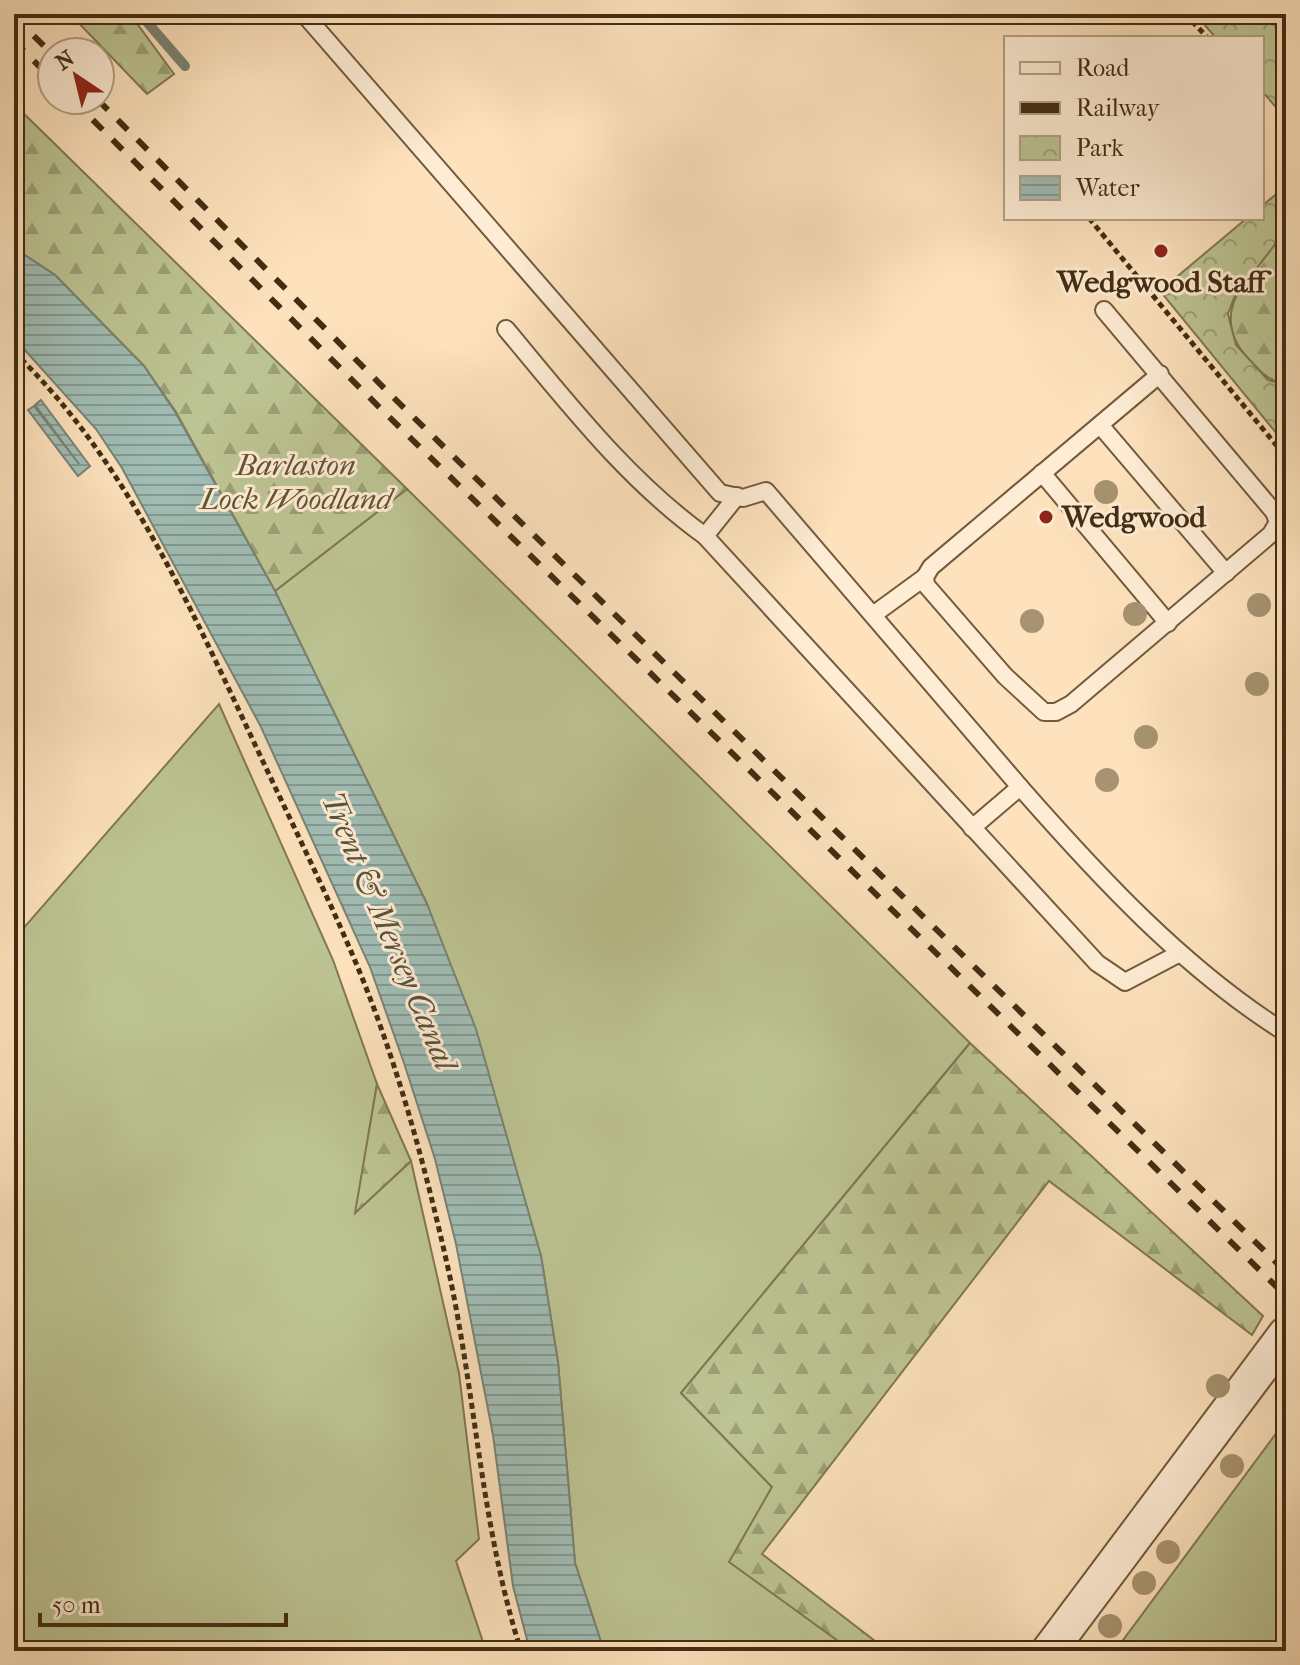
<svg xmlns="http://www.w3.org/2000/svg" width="1300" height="1665" viewBox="0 0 1300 1665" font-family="'IM FELL French Canon',serif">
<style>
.grass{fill:#bdc493;stroke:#807852;stroke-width:2}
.forest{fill:url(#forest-firs);stroke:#807852;stroke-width:2}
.park{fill:url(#park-crowns);stroke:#807852;stroke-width:2}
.water{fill:url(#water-rules);stroke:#7a8374;stroke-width:2}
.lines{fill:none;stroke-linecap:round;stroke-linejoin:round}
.stream{stroke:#7a8374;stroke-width:10}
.service-casing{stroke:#715a3d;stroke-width:20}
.minor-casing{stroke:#715a3d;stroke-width:38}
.path{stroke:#422d12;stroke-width:5;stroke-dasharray:6 4;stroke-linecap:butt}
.service{stroke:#feecd4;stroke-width:16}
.minor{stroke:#feecd4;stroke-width:34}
.rail{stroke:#422d12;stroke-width:6;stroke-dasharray:14 14;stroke-linecap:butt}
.tree{fill:#a79371}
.poi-dot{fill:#8f2418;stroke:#feecd4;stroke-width:3}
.labels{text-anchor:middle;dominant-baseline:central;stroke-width:6;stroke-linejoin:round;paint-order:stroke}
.poi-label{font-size:30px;font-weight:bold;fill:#422d12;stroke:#feecd4}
.park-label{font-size:30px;font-style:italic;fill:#615332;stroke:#feecd4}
.water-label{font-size:32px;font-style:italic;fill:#5a513b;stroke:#feecd4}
</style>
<defs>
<pattern id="forest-firs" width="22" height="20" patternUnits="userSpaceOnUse" patternTransform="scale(2)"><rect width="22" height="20" fill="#bdc493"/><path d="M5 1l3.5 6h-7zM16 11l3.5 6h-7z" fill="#9ba077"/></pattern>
<pattern id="park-crowns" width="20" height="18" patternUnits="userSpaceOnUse" patternTransform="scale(2)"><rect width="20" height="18" fill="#bdc493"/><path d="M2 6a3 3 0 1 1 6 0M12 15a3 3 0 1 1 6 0" fill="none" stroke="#9ba077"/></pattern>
<pattern id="water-rules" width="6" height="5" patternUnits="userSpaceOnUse" patternTransform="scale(2)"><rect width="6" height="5" fill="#a0bdb5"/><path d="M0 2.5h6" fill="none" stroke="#849a92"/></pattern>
</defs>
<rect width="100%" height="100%" fill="#fde2bd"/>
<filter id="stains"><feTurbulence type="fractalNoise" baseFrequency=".0025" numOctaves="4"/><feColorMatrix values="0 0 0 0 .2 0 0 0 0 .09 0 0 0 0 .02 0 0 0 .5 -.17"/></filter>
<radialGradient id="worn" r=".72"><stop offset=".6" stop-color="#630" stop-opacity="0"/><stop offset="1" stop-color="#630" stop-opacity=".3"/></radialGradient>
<g class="grass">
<polygon points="407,489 970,1043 681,1393 772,1487 730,1562 852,1651 604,1651 575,1563 558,1362 541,1256 510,1150 427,904 275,591"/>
<polygon points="219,704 333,960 377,1084 356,1212 411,1161 459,1373 479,1539 456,1561 486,1651 14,1651 14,939"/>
<polygon points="1286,1420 1286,1651 1115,1651"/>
</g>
<g class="forest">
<polygon points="70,14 130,14 174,74 147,94"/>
<polygon points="14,104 407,489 275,591 176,412 144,366 55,275 14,248"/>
<path d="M1286,230v155c-19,-5 -26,-14 -39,-28 -43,-47 9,-89 39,-127z"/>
<polygon points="970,1043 1263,1316 1252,1335 1049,1181 762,1554 888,1651 852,1651 729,1562 772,1487 681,1393"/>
<polygon points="377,1084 411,1161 355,1213"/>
</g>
<g class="park">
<polygon points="1195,14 1286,14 1286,119 1262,91 1262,38 1216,38"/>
<polygon points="1286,186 1286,230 1234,298 1228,314 1236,345 1268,380 1286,385 1286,445 1160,291 1247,218 1262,218 1262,206"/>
</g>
<g class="water">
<polygon points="14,248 55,275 144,366 175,412 275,591 427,904 476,1029 541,1256 558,1362 575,1563 604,1651 530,1651 513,1586 493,1435 456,1244 435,1159 404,1063 370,967 261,727 122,468 96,429 14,338"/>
<polygon points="41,400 90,466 78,476 28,410 34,406 79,464 35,405"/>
</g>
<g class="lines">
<polyline class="stream" points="140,14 185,66"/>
<defs>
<g id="service">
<polyline points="304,14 720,493 743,498 766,491 1020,787 972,828"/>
<polyline points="1104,310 1274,512 1278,522 1271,534 1071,704 1056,712 1044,712 1005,676 926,585 925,577 931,567 1160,374"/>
<path d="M506,329c61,73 121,151 199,207l32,-40"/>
<polyline points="1100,425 1226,573"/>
<polyline points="1042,473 1168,623"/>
<polyline points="705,536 1097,963 1125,982 1180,953"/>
<polyline points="873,615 925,577"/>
<path d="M1020,787c79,90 164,182 266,246"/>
</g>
<polyline id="minor" points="1049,1651 1286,1334"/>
</defs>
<use href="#service" class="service-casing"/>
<use href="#minor" class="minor-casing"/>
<g class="path">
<polyline points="1185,14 1208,38"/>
<polyline points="1089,218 1286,457"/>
<path d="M14,352c110,106 173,248 237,384 33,71 68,141 99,213 44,101 74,212 98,319 28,128 33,258 73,383"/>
</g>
<use href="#service" class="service"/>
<use href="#minor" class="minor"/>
<g class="rail">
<polyline points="14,16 52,54"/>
<polyline points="14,41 52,79"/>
<polyline points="73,100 382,410 1286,1296"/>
<polyline points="98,100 395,399 1286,1272"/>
</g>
</g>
<g class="tree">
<circle cx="1106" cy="492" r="12"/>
<circle cx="1259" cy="605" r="12"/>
<circle cx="1135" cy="614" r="12"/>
<circle cx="1032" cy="621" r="12"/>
<circle cx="1257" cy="684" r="12"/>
<circle cx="1146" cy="737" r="12"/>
<circle cx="1107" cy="780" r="12"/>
<circle cx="1218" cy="1386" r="12"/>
<circle cx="1232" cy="1466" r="12"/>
<circle cx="1168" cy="1552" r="12"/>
<circle cx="1144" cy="1583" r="12"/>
<circle cx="1110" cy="1626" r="12"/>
</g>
<g class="poi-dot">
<circle cx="1161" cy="251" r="8"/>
<circle cx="1046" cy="517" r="8"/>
</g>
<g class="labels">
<g class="poi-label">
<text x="1161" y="282">Wedgwood Staff</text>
<text x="1062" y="517" text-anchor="start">Wedgwood</text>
</g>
<g class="park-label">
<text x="296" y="465">Barlaston<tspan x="296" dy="34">Lock Woodland</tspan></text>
</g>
<g class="water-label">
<text transform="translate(389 931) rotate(67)">Trent &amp; Mersey Canal</text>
</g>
</g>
<rect width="1300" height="1665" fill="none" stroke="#fde2bd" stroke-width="48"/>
<rect x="16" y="16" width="1268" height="1633" fill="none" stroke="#422d12" stroke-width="4"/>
<rect x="24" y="24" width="1252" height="1617" fill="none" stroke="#422d12" stroke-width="2"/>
<rect x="1004" y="36" width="260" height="184" fill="#feecd4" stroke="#b3a086" stroke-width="2"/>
<rect x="1020" y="62" width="40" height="12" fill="#feecd4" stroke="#b3a086" stroke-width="2"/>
<text x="1076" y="76" font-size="24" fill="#422d12">Road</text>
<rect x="1020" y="102" width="40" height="12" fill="#422d12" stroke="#b3a086" stroke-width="2"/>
<text x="1076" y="116" font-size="24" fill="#422d12">Railway</text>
<rect x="1020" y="136" width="40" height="24" fill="url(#park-crowns)" stroke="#b3a086" stroke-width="2"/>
<text x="1076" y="156" font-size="24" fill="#422d12">Park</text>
<rect x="1020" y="176" width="40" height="24" fill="url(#water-rules)" stroke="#b3a086" stroke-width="2"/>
<text x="1076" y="196" font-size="24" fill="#422d12">Water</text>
<g transform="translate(76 76) rotate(325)"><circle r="38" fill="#feecd4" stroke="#b3a086" stroke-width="2"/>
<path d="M0-6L14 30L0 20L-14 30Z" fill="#8f2418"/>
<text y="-12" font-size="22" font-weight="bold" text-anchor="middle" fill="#422d12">N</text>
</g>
<path d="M40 1613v12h246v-12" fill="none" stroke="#422d12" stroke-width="4"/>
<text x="52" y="1613" font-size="24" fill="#422d12" stroke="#feecd4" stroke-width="6" paint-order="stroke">50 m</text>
<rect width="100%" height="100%" filter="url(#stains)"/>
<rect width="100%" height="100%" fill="url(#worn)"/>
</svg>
